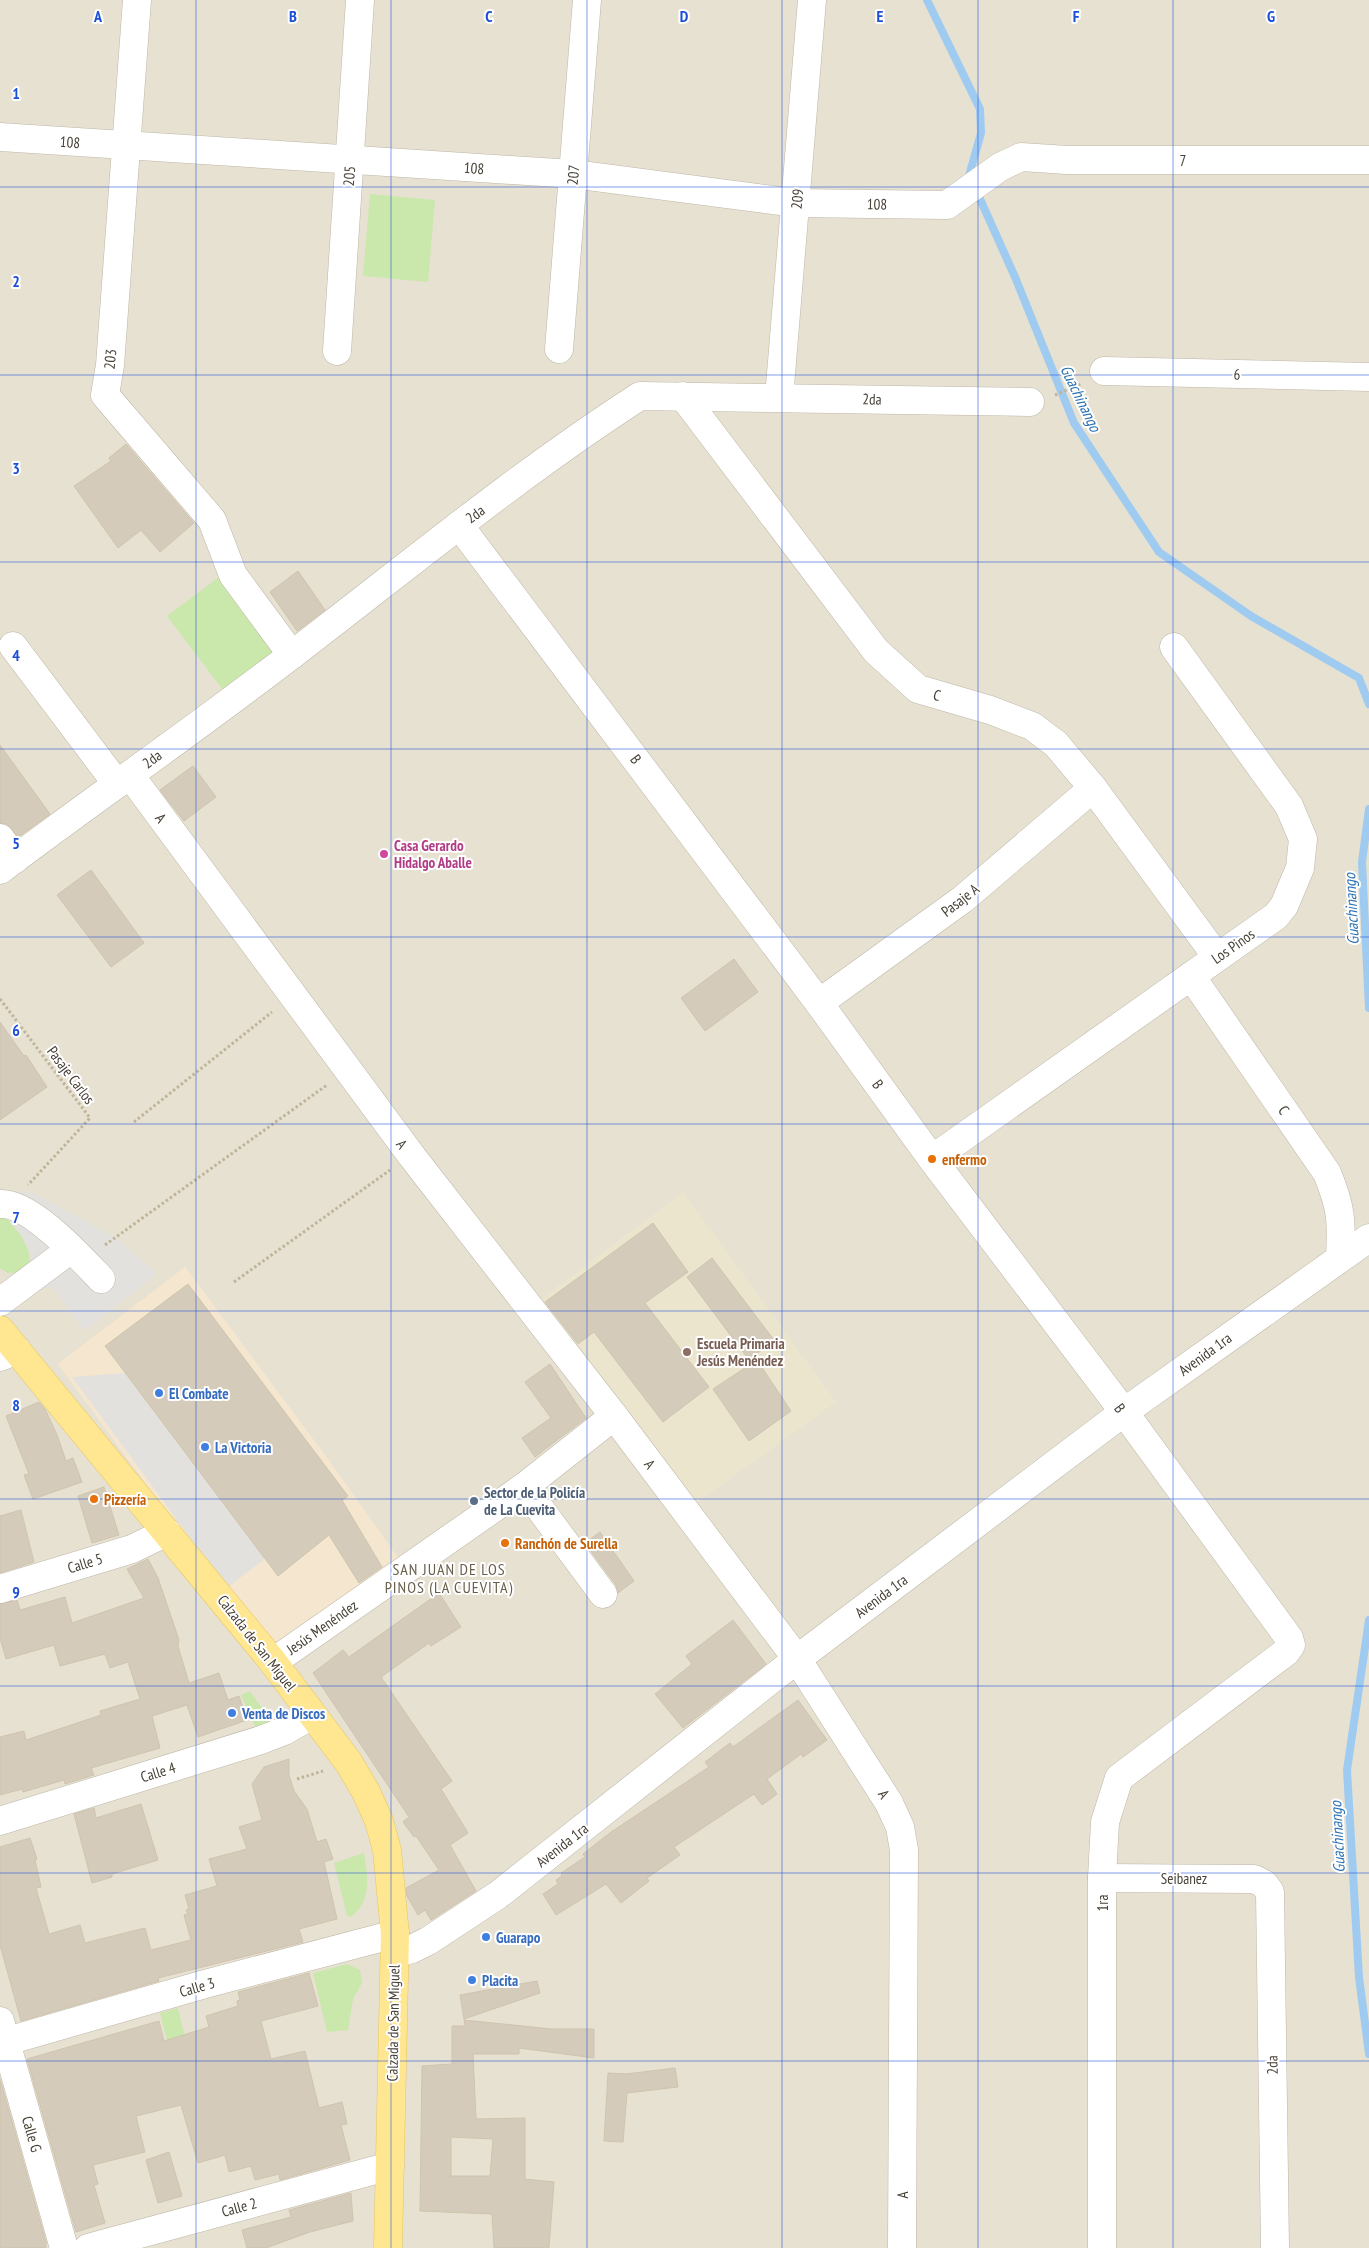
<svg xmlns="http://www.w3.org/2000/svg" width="1369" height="2248" viewBox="0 0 1369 2248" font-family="'PT Sans Narrow',sans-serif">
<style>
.residential{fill:#e7e1d2}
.commercial{fill:#f5e7cf}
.education{fill:#ece5ce}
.green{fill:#cae8ac}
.parking{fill:#e3e1dd}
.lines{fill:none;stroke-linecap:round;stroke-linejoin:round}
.stream{stroke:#9fcbf1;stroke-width:8}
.building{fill:#d4cbba;stroke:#cfc4ad;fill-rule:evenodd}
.minor-casing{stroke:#beb7a7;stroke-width:29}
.major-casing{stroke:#e6c55f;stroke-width:29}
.path{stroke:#c0b498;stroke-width:3;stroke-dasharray:2.5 2.5;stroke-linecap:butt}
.minor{stroke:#fff;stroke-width:28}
.major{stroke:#ffe691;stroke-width:28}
.grid{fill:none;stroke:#1d4ed8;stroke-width:1;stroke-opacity:0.55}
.hotel-dot{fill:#d1479c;stroke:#fff;stroke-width:2}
.food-dot{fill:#e8710a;stroke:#fff;stroke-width:2}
.education-dot{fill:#8d6e63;stroke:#fff;stroke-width:2}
.shop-dot{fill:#3f7fe0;stroke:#fff;stroke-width:2}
.service-dot{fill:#5c6f8a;stroke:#fff;stroke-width:2}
.labels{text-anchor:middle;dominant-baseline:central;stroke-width:4;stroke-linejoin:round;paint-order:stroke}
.street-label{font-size:15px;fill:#453f34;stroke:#fff}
.hotel-label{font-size:15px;font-weight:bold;fill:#b23c85;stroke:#fff;text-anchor:start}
.food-label{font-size:15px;font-weight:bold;fill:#c56008;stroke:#fff;text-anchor:start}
.education-label{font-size:15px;font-weight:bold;fill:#785e54;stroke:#fff;text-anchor:start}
.shop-label{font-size:15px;font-weight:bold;fill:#366cbe;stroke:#fff;text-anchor:start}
.service-label{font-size:15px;font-weight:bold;fill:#4e5e75;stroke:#fff;text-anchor:start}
.water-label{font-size:16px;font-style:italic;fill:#2c72b2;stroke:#fff}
.neighbourhood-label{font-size:16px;letter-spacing:1px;fill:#685e4b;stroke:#fff}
.grid-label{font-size:16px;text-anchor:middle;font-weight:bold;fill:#1d4ed8;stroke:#fff;stroke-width:4;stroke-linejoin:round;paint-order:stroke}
</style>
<rect width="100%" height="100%" fill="#f3efe4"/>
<rect class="residential" x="0" y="0" width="1369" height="2248"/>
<polygon class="commercial" points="185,1267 328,1459 403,1565 273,1658 58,1364"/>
<polygon class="education" points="683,1192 836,1402 690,1508 536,1303"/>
<g class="green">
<polygon points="370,194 435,200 428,282 363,276"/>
<polygon points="223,574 282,651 226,694 167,616"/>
<path d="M0,1216c18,6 31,32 30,50 -11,6 -20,11 -30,2z"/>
<polygon points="250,1691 271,1721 271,1724 257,1731 241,1695"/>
<path d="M364,1853c4,23 8,47 -13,64l-4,-1 -13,-53z"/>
<polygon points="347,1964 360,1970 362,1983 353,1999 348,2030 327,2032 313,1973"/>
<polygon points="178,2008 192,2066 175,2071 160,2013"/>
</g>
<g class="parking">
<polygon points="30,1191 116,1238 157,1274 84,1331 52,1286 35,1292 29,1266 31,1255 21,1235 7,1219 0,1194"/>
<polygon points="125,1373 265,1559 227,1588 72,1377"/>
</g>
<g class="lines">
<g class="stream">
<polyline points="927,0 980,109 981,133 969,176 971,179"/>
<polyline points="976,190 1015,277 1074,423 1159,552 1251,616 1359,678 1369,704"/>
<polyline points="1369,809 1362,862 1369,1008"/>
<polyline points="1369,1620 1347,1770 1359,1977 1369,2054"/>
</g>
</g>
<g class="building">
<polygon points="126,444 194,523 160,552 141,530 118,548 74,486 111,461 109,458"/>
<polygon points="298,571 325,610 297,631 270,592"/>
<polygon points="0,745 50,814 18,837 7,824 0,823"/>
<polygon points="193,766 216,797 184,821 160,790"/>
<polygon points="91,870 144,943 111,967 57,895"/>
<polygon points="734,959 758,992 705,1031 681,998"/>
<polygon points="0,1022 24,1056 26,1055 47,1087 0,1120"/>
<polygon points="653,1223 688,1272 645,1303 709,1387 663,1422 594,1332 578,1344 545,1302"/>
<polygon points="712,1258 774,1340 749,1360 687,1277"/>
<polygon points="188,1284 348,1496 342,1500 382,1567 359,1583 329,1535 278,1576 105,1346"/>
<polygon points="757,1360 791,1411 749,1441 713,1389"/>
<polygon points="550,1364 586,1418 535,1457 522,1438 551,1418 525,1382"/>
<polygon points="39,1402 45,1409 57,1435 66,1461 73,1458 82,1482 33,1499 24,1475 29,1474 6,1416"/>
<polygon points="104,1487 119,1535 92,1543 78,1496"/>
<polygon points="21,1510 34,1562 0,1573 0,1516"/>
<polygon points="600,1532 634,1581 618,1593 616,1585 585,1543"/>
<polygon points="148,1559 158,1578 179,1640 178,1646 189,1683 219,1673 228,1700 239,1696 247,1720 198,1737 187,1705 152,1716 160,1748 91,1768 94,1775 65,1784 64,1780 23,1792 22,1789 0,1795 0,1737 24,1731 26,1740 101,1715 100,1711 140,1699 128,1662 110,1668 105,1654 60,1666 54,1645 6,1659 0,1638 0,1604 17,1600 20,1610 65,1597 72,1623 144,1598 127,1569"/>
<polygon points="439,1593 461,1627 431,1646 429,1643 381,1677 452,1781 441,1789 468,1833 450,1845 476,1891 431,1920 425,1910 418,1915 407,1896 406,1888 439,1870 416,1836 414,1837 403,1822 409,1817 313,1673 343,1650 349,1657"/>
<polygon points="733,1620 766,1664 683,1728 655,1694 692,1664 686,1656"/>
<polygon points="798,1700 827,1740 803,1757 801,1754 767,1779 777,1794 762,1805 754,1794 674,1847 680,1855 647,1878 649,1881 621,1903 606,1884 556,1915 543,1894 558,1884 556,1880 562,1876 561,1873 585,1857 583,1854 611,1832 709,1767 705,1762 730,1743 733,1747"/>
<polygon points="289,1759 289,1775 294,1791 307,1809 317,1842 326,1839 333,1859 324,1862 337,1919 299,1929 303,1942 158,1978 159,1981 21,2021 0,1945 0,1847 30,1838 37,1859 35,1860 41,1887 36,1888 49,1934 80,1925 85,1943 145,1928 151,1950 191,1940 184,1915 188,1914 186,1910 189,1909 185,1895 217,1886 209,1859 247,1849 239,1827 262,1820 252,1784 264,1767"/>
<polygon points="141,1804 158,1860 112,1874 112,1877 92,1883 74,1814 94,1808 96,1818"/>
<polygon points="309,1973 318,2006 261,2021 271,2059 305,2051 319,2108 342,2102 347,2124 341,2125 350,2160 280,2180 279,2174 255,2180 251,2166 229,2172 225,2155 198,2163 181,2105 136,2116 145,2152 93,2165 98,2184 94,2185 105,2223 76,2232 27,2059 159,2021 164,2041 209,2027 206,2016 238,2006 237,2001 240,2000 238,1992"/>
<polygon points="537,1981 540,1993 464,2019 460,1995"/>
<path d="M464,2020l88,9h42v29l-75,-10v6h-46l3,65 49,-1v61l29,3 -5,66h-55l-2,-34 -72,-3 2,-145 30,-2v-38h13zM451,2137l42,2 -3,37h-39z"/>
<polygon points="675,2068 678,2087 627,2093 623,2142 604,2141 608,2073 626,2074"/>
<polygon points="0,2079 46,2242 46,2248 0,2248"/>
<polygon points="169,2152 182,2196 158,2203 146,2160"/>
<polygon points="351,2193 353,2221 310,2232 266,2248 247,2248 242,2230 291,2217 289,2210"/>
</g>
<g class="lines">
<defs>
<g id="minor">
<polyline points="137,0 110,365 105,395 212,520 233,575 292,655"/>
<polyline points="0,137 573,174 796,203 947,205 1000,167 1021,157 1067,160 1369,160"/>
<polyline points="559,349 587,0"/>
<polyline points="337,351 360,0"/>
<polyline points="1104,371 1369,377"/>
<polyline points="683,396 876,651 918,689 990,710 1032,726 1056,744 1093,788 1217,957"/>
<polyline points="779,398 812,0"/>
<polyline points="459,525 819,1003 932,1159 1124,1412 1289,1638 1291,1645 1286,1652 1119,1778 1105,1822 1102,1878 1102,2248"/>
<polyline points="13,646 117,784"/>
<polyline points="130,775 411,1155 614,1416 797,1659 889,1803 900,1827 904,1850 902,2248"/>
<polyline points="0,838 15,859"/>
<path d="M0,870c97,-73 197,-142 293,-216 115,-88 226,-180 347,-258l390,6"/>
<path d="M1191,976l136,197c14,34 15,47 13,84"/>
<polyline points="819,1003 963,899 1093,788"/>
<polyline points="932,1159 1276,916 1284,906 1300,868 1303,839 1289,806 1174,647"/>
<path d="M0,1204c30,-2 80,53 101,75"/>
<polyline points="0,1302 71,1249"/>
<polyline points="0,1357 17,1350"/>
<polyline points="524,1487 603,1594"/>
<polyline points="0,1589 132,1549 167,1532"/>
<polyline points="273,1662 524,1487 614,1416"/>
<polyline points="0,1821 261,1740 284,1731 312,1715"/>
<polyline points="1102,1878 1254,1879 1264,1884 1270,1892 1275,2248"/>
<polyline points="395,1953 412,1949 428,1941 498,1895 797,1659 1124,1412 1369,1238"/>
<polyline points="0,2021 64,2248"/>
<polyline points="0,2043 205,1984 395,1934"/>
<polyline points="88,2248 390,2166"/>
</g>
<polyline id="major" points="0,1330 273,1662 349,1763 366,1792 379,1821 387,1850 395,1934 388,2248"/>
</defs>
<use href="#minor" class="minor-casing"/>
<use href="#major" class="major-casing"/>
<g class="path">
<polyline points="1055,395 1081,384"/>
<polyline points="0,999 90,1118 28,1185"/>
<polyline points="134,1122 272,1012"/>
<polyline points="105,1245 327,1085"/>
<polyline points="234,1282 390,1170"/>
<polyline points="297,1779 323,1771"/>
</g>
<use href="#minor" class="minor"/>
<use href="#major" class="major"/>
</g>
<path class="grid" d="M196,0v2248M391,0v2248M587,0v2248M782,0v2248M978,0v2248M1173,0v2248M0,187h1369M0,375h1369M0,562h1369M0,749h1369M0,937h1369M0,1124h1369M0,1311h1369M0,1499h1369M0,1686h1369M0,1873h1369M0,2061h1369"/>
<circle class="hotel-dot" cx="384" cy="854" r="5"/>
<g class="food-dot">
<circle cx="932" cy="1159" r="5"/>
<circle cx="94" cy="1499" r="5"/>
<circle cx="505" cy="1543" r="5"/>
</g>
<circle class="education-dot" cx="687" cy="1352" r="5"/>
<g class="shop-dot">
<circle cx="159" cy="1393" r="5"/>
<circle cx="205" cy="1447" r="5"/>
<circle cx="232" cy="1713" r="5"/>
<circle cx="486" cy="1937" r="5"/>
<circle cx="472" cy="1980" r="5"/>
</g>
<circle class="service-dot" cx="474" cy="1501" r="5"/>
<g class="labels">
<g class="street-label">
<text transform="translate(70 142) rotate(4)">108</text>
<text x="1183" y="160">7</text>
<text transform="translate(474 168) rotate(4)">108</text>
<text transform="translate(573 175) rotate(-85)">207</text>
<text transform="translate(349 176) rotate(-86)">205</text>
<text transform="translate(797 199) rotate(-85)">209</text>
<text transform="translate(877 204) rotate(1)">108</text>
<text transform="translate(110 359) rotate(-84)">203</text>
<text transform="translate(1237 374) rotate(1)">6</text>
<text transform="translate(872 399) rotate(1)">2da</text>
<text transform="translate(475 514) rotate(-36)">2da</text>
<text transform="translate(937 695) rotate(16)">C</text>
<text transform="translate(152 759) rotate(-37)">2da</text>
<text transform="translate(636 759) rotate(53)">B</text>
<text transform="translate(161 818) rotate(54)">A</text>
<text transform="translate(960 900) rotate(-38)">Pasaje A</text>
<text transform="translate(1233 946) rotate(-35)">Los Pinos</text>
<text transform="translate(71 1075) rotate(53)">Pasaje Carlos</text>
<text transform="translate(878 1084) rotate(54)">B</text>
<text transform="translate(1284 1110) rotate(55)">C</text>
<text transform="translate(402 1144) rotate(53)">A</text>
<text transform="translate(1205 1354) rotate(-36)">Avenida 1ra</text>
<text transform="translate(1120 1408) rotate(53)">B</text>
<text transform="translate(650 1464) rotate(53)">A</text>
<text transform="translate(85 1563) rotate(-17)">Calle 5</text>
<text transform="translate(881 1596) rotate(-37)">Avenida 1ra</text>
<text transform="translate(322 1627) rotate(-35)">Jesús Menéndez</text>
<text transform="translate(257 1643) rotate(52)">Calzada de San Miguel</text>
<text transform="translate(158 1772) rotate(-17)">Calle 4</text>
<text transform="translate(884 1794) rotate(58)">A</text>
<text transform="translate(562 1845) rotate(-38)">Avenida 1ra</text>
<text x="1184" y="1878">Seibanez</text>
<text transform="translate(1102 1903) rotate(-90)">1ra</text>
<text transform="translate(197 1987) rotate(-16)">Calle 3</text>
<text transform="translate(393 2023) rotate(-89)">Calzada de San Miguel</text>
<text transform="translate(1272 2065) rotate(-91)">2da</text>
<text transform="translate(32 2134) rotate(74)">Calle G</text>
<text transform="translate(902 2195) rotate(-90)">A</text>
<text transform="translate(239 2207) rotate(-15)">Calle 2</text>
</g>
<g class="hotel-label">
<text x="394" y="845">Casa Gerardo<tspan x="394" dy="17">Hidalgo Aballe</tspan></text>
</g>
<g class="food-label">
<text x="942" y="1159">enfermo</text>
<text x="104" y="1499">Pizzería</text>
<text x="515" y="1543">Ranchón de Surella</text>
</g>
<g class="education-label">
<text x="697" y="1343">Escuela Primaria<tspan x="697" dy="17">Jesús Menéndez</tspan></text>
</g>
<g class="shop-label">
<text x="169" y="1393">El Combate</text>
<text x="215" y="1447">La Victoria</text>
<text x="242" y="1713">Venta de Discos</text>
<text x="496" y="1937">Guarapo</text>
<text x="482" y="1980">Placita</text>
</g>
<g class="service-label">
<text x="484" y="1492">Sector de la Policía<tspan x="484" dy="17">de La Cuevita</tspan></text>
</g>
<g class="water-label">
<text transform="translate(1081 398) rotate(64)">Guachinango</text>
<text transform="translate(1351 909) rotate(-93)">Guachinango</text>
<text transform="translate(1337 1837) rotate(-93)">Guachinango</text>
</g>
<g class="neighbourhood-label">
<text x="449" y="1569">SAN JUAN DE LOS<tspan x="449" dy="18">PINOS (LA CUEVITA)</tspan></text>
</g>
</g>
<g class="grid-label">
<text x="98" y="22">A</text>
<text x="293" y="22">B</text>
<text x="489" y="22">C</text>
<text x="684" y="22">D</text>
<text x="880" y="22">E</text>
<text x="1076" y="22">F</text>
<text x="1271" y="22">G</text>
<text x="16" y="99">1</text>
<text x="16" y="287">2</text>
<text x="16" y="474">3</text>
<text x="16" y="661">4</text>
<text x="16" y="849">5</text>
<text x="16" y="1036">6</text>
<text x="16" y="1223">7</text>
<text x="16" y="1411">8</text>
<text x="16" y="1598">9</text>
</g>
</svg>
